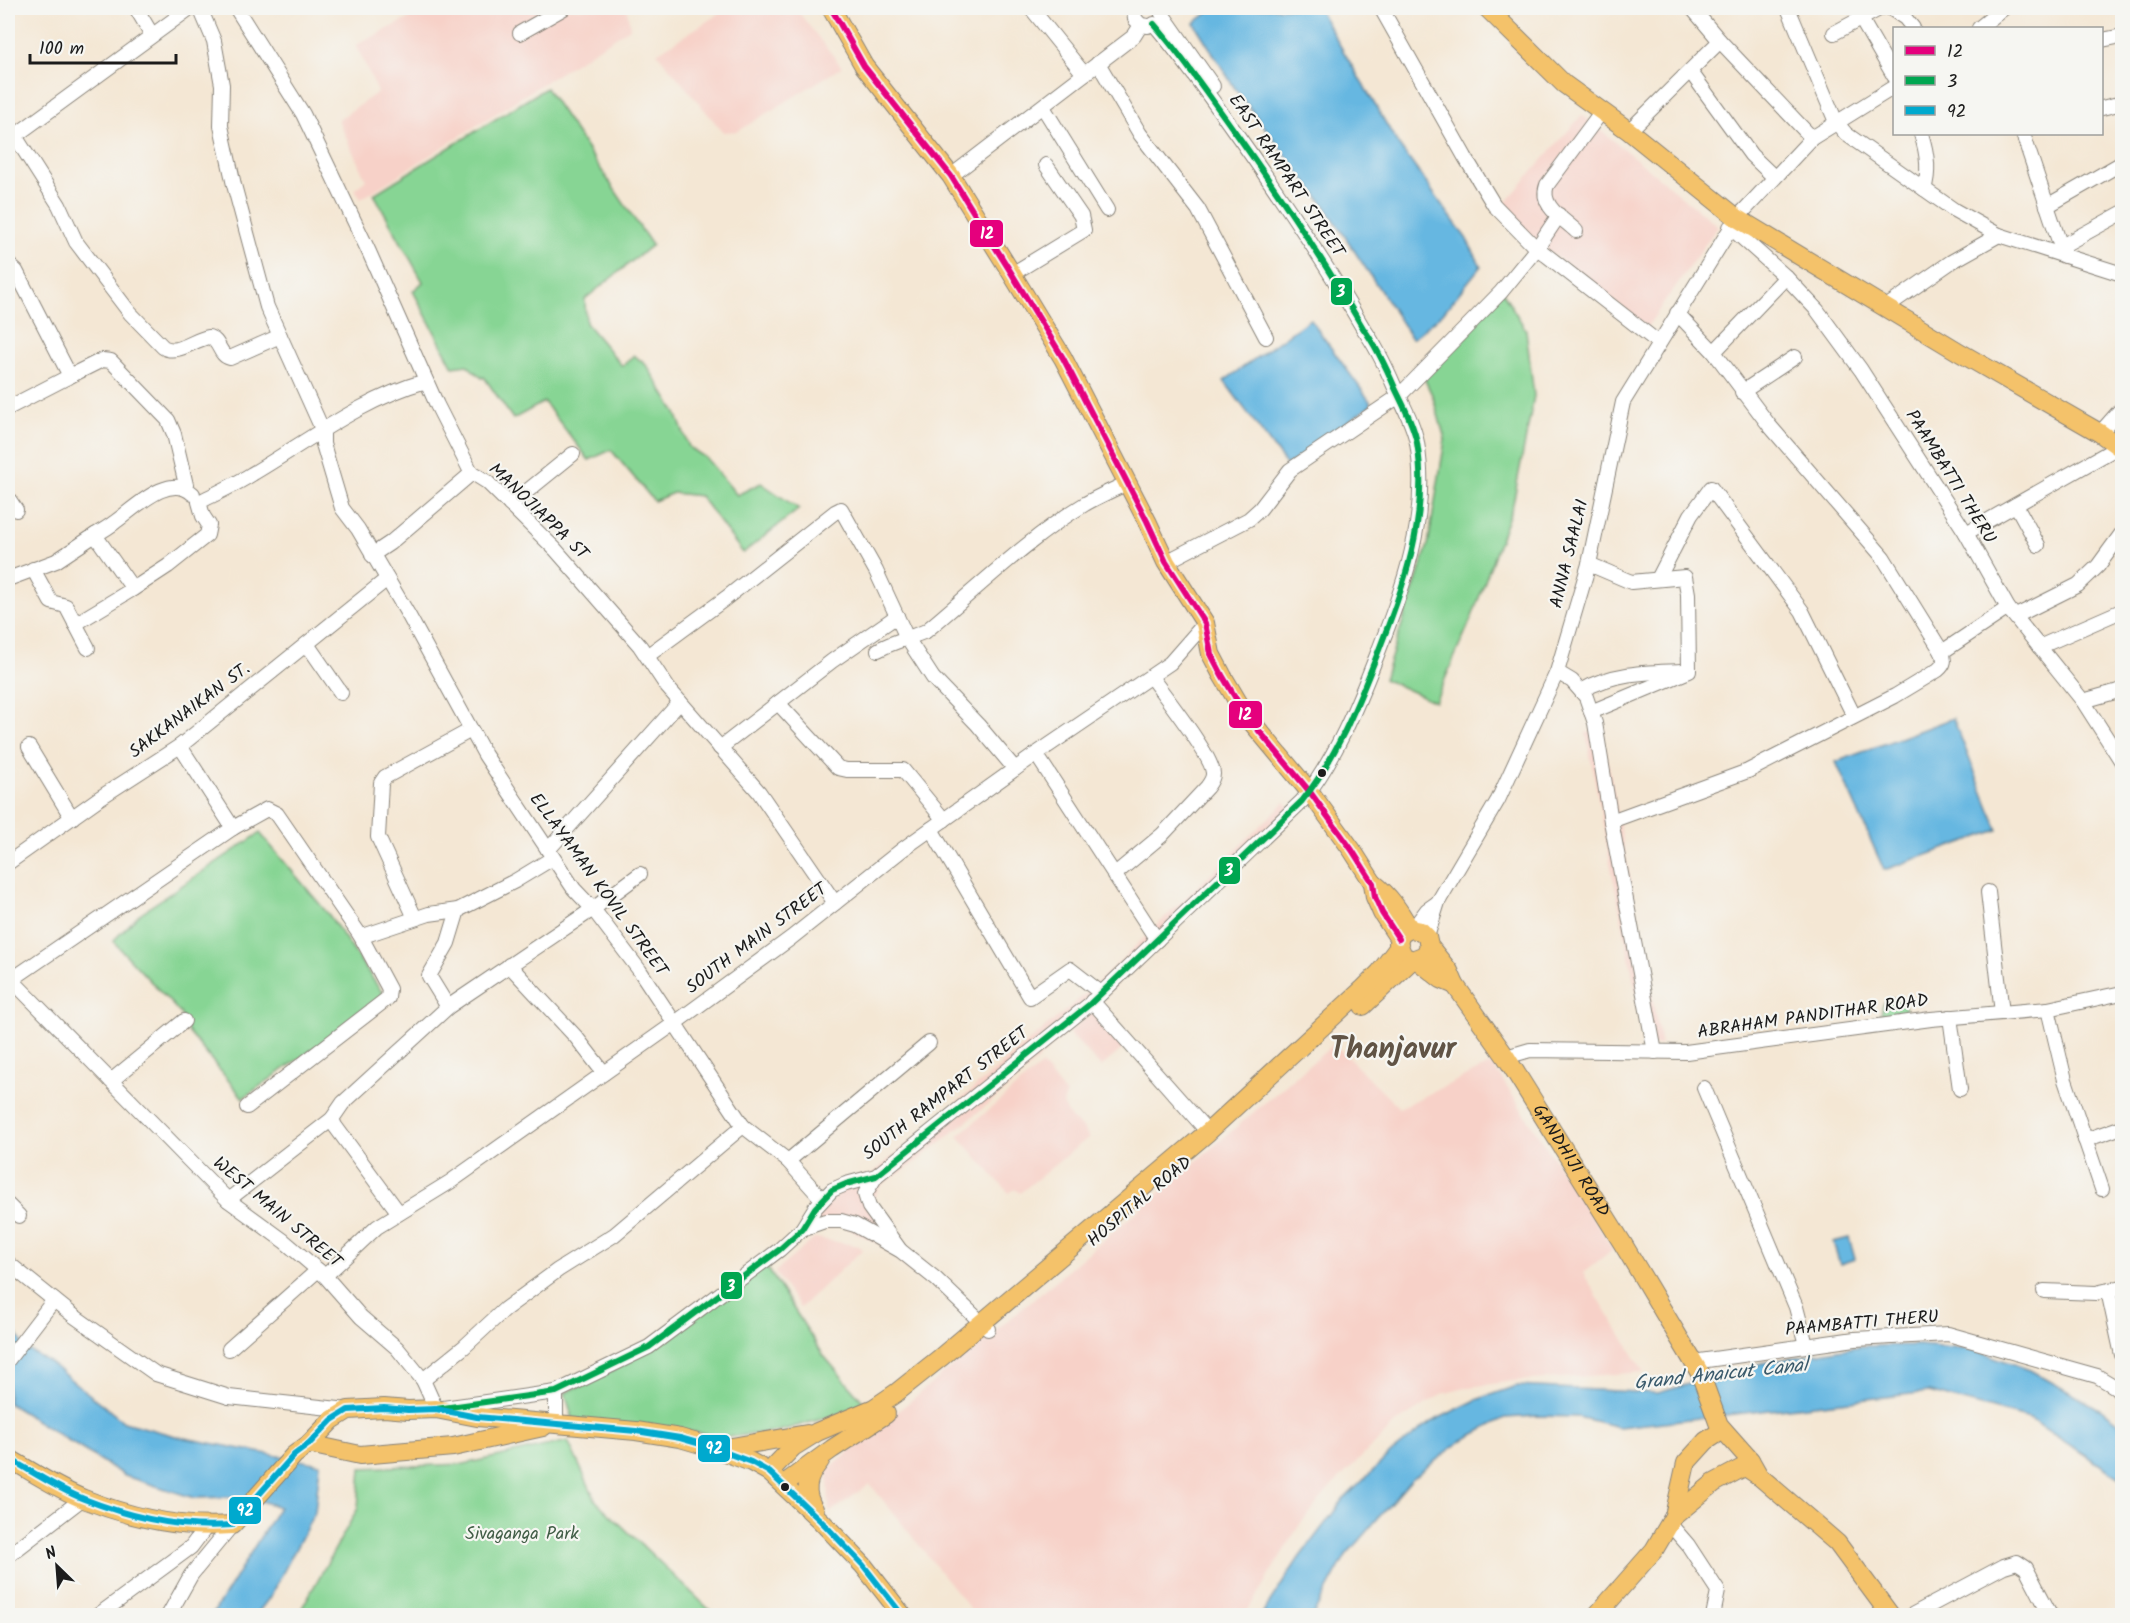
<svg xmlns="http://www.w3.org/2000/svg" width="2130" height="1623" viewBox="0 0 2130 1623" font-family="Kalam,sans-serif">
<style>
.built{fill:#f7d1c8}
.green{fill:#87d594;stroke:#527858;stroke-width:1.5}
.water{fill:#66b7e1;stroke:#416a7e;stroke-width:1.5}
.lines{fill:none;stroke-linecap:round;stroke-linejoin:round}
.minor-casing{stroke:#888278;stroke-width:16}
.major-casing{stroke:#888278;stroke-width:20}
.minor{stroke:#fff;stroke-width:14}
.major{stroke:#f4c26a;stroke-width:18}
.bus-1-casing{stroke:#f6f6f2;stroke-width:10}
.bus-2-casing{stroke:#f6f6f2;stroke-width:10}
.bus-3-casing{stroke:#f6f6f2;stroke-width:10}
.bus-1{stroke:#e5007d;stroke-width:6}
.bus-2{stroke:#00a651;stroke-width:6}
.bus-3{stroke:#00a9ce;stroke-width:6}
.bus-dot{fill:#1c1c1c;stroke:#f6f6f2;stroke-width:2}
.labels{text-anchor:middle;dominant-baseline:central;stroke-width:4.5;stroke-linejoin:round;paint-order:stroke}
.street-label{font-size:18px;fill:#1c1c1c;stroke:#f6f6f2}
.park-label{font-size:18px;fill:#415d46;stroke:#f6f6f2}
.water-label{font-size:20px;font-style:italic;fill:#3a5a6b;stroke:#f6f6f2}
.town-label{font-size:30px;font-weight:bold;fill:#615446;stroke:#f6f6f2}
.line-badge{stroke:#f6f6f2;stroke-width:2}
.badge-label{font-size:16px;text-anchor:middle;font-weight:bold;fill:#fff}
</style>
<rect width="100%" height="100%" fill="#f6f6f2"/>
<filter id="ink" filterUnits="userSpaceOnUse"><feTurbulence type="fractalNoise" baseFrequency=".0167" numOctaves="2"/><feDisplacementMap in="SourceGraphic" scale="12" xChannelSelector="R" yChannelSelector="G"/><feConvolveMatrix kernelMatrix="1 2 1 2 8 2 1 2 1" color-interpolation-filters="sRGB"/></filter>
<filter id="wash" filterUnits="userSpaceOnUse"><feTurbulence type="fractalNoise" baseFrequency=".008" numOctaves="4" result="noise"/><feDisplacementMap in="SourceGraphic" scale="24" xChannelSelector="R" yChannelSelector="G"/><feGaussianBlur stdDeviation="1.35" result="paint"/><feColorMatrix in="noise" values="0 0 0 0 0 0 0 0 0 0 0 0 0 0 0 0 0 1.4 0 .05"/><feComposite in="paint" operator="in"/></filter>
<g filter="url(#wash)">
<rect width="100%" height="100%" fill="#f4e7d4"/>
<g class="built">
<polygon points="430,8 627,8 630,28 361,199 355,189 366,180 338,120 378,92 356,45"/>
<polygon points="728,8 795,8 842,67 738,131 723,132 657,53"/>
<polygon points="1582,115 1718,226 1647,327 1498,211"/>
<polygon points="1602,729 1661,1045 1647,1045 1609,857 1586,733"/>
<polygon points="1285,802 1295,813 1008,1088 912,1165 881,1185 873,1199 873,1212 927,1269 919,1279 880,1245 841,1225 803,1236 819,1211 832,1202 845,1186 872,1174 1090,990"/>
<polygon points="1095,1009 1126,1046 1101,1067 1069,1033"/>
<polygon points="1334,1044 1399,1108 1492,1064 1613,1249 1583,1273 1644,1372 1514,1381 1469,1387 1442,1394 1396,1423 1330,1488 1300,1524 1245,1615 975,1615 870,1484 829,1513 828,1469 1053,1283"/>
<polygon points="1042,1065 1066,1095 1063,1104 1071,1119 1082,1127 1089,1137 1020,1193 1015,1189 1009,1193 958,1136"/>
<polygon points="815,1238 859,1246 862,1250 800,1308 775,1272"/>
</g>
<g class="green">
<polygon points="546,88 652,245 585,299 586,323 622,366 634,355 647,366 676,413 689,447 706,458 737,495 761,483 799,509 743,553 700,496 673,493 654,501 611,450 589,460 544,402 513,419 484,377 482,378 467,365 453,367 413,291 423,282 374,194"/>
<polygon points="1499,286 1526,330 1534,396 1513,504 1472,617 1435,702 1384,679 1428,545 1445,439 1433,397 1423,376"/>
<polygon points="260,833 329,915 386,998 243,1098 189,1033 180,1013 113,941 141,913"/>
<path d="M1893,998l12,8 1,6 -25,3c1,-10 2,-14 12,-17z"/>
<polygon points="765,1264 824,1356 865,1404 836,1415 779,1431 720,1438 702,1433 573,1419 565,1393 615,1369"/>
<polygon points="568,1441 596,1501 715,1615 298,1615 358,1508 361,1468 464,1464"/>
</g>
<g class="water">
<polygon points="1214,8 1318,8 1398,144 1466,238 1481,266 1443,313 1412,339 1325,206 1236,90 1194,23"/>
<polygon points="1310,319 1372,404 1287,466 1224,381"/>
<polygon points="1953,718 1998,830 1884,870 1836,762"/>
<polygon points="1849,1238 1855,1259 1840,1264 1833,1242"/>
<polygon points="8,1318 25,1348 49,1362 124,1422 179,1437 320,1464 315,1512 270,1597 256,1615 212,1615 279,1507 258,1500 233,1497 194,1498 125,1476 8,1403"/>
<polygon points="1919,1345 1975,1350 2030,1370 2101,1410 2122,1425 2122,1479 2030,1419 1929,1392 1619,1427 1578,1417 1537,1416 1505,1418 1461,1441 1412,1479 1346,1555 1313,1615 1261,1616 1299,1558 1343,1500 1391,1453 1431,1422 1476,1400 1516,1386 1658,1393 1762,1363 1861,1346"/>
</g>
</g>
<g filter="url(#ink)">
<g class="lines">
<defs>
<g id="minor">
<polyline points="136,8 152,35"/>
<polyline points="200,8 214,41 222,85 221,126 234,185 267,307 323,431 323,444 342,508 358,529 409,616 485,755 574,889 593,909 640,971 743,1126 614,1235 558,1270 505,1309 464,1347 423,1380"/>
<polyline points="236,8 303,114 369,252 437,405 471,472 487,482 555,549 640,646 668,688 759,792 835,903"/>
<polyline points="1031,8 1084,74"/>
<polyline points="1134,8 1135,19 1141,25 1148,26"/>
<polyline points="1381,8 1465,157 1494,205 1532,244 1659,343"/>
<polyline points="1692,8 1720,41 1812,138"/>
<polyline points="1788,8 1836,122 1846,134 1954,210 1999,235 2122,274"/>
<polyline points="1890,8 1905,18 1913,28"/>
<polyline points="1161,12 1213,86"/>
<polyline points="1861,19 1894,76"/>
<polyline points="1979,28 2004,8"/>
<polyline points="520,33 564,8"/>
<polyline points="1834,33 1881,8"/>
<polyline points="2102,40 2122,36"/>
<polyline points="1098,63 1140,134 1198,209 1266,337"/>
<polyline points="1690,71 1751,155 1774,177"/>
<polyline points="1043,107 1107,210"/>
<polyline points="2102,108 2122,103"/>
<polyline points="1629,131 1720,41"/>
<path d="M1921,134c6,18 9,37 3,55"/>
<polyline points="2023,134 2064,256"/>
<path d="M15,136l44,69 17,37 54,71 33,34c14,9 31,-8 46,-10 12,4 9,18 21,21l50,-22"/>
<polyline points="8,141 190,8"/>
<polyline points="951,176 1134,36 1141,25"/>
<polyline points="2047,206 2122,163"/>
<polyline points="1730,227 1786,277 1817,310 1861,370 1966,533 2008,608 2083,701 2122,762"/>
<path d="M1576,231c-14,-13 -37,-26 -29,-46l55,-74"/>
<polyline points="2060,247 2122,213"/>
<polyline points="8,264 16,271 70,376 8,408"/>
<polyline points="1012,274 1084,230 1081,216 1046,165"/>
<polyline points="1786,277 1714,352 1769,425 1883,557 1942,652"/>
<polyline points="1886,307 1951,262 1999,235"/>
<polyline points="1677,313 1714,352"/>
<polyline points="70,376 102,360 111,361 168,420 174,434 187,489"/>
<polyline points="1742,392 1795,357"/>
<polyline points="2100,433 2122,408"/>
<polyline points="8,498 16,510"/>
<polyline points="510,505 573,454"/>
<polyline points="2016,505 2038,545"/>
<polyline points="1966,533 2118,447"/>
<path d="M95,535c7,-4 14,-8 20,-13 19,-13 55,-51 78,-28"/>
<polyline points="372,555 390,543 472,473"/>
<polyline points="1166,562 1249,519 1260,509 1290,470 1399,396 1501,292 1537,248 1559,215"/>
<polyline points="1589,564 1631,582 1685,577 1688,594 1689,671 1591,712"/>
<polyline points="33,569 51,602 66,606 88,648"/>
<path d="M8,579l48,-18 39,-26 38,54 35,-23 39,-31 2,-10 -6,-9 -4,-14c18,-9 36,-17 53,-28 56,-33 110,-75 174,-93"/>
<polyline points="1658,579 1691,515 1711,488 1802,611 1854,716"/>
<polyline points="2016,616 2078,585 2098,566 2122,533"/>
<polyline points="75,624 133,589"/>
<polyline points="307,644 341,693"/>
<polyline points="2039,647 2119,612"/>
<path d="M878,650c16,-9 32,-12 48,-19 52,-43 101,-92 159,-127 14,-8 28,-14 42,-21"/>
<polyline points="647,656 726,598 835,512 841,509 876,571 907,638 933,678 978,725 1015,769"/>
<polyline points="1557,672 1572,681 1586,697 1595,723 1611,821 1655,1052"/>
<path d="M1581,691c32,-19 67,-19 102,-20"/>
<polyline points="2083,701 2122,690"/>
<polyline points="778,703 838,768 847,770 903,770 944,820"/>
<polyline points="180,746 233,828"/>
<polyline points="29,747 72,818"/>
<polyline points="720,748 832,661 897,616"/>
<polyline points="1036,754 1157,940"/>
<path d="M1611,821l137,-50 147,-75 43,-26c7,-6 7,-10 4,-18l66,-44"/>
<polyline points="931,829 1030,997 1070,969 1101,993"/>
<polyline points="548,850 680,702"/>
<polyline points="8,863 98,799 180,746 387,579"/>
<path d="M1114,875l48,-40 45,-48c3,-4 6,-8 6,-13 1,-16 -50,-80 -62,-97"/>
<polyline points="1988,892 2002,1013"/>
<polyline points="415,918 378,837 381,783 385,777 471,730"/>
<polyline points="1413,929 1427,910 1437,903"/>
<polyline points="1427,937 1438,902 1498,800 1557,672 1589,564 1623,402 1737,218 1812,138 1894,87"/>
<polyline points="509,965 576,1037 604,1073"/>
<path d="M8,976l220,224 56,41 41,35 36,41 36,31 26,32 13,29 120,-17 93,-45 130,-97 23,-21 13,-21 17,-18 14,-6 30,-8 214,-172 212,-203c34,-43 55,-95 75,-146 26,-67 53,-138 40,-212 -3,-18 -14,-38 -22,-55 -9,-21 -18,-41 -32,-60 -41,-71 -87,-139 -135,-206 -24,-33 -47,-67 -74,-98"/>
<polyline points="11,980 233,828 267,809 277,814 360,935 366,935 429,914 458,910 515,881 553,858"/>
<polyline points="1092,1001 1208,1132"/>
<polyline points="448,1007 429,976 448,943 458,910"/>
<polyline points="2048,1009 2065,1080 2102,1189"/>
<polyline points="1950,1017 1960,1089"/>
<polyline points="1506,1057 1530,1050 1686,1052 1931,1019 2048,1009 2122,993"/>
<polyline points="111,1081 184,1021"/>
<polyline points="1704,1088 1796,1307 1806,1345"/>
<polyline points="247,1107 388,998 389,989 360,935"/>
<polyline points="332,1119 335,1126 399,1213"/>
<polyline points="743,1126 788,1161 822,1199"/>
<polyline points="2085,1140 2122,1127"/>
<polyline points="788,1161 929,1043"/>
<polyline points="876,1176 865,1194 869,1207 900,1250"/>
<polyline points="228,1200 332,1119 343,1103 448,1007 593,909 640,874"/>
<polyline points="8,1205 19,1216"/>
<polyline points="802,1229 825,1221 841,1221 855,1225 901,1251 936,1279 988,1329"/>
<polyline points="8,1263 74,1316 156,1374 229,1397 348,1410"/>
<polyline points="325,1276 377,1227 450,1182 675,1023 791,938 903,849 1036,754 1170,663 1205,623"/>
<polyline points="2044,1291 2096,1293 2122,1287"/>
<polyline points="2108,1291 2122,1355"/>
<polyline points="229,1349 318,1270"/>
<polyline points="8,1360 54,1300"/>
<polyline points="1700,1361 1855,1339 1948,1334 2097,1376 2117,1388 2122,1395"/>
<polyline points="556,1392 556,1424"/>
<polyline points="1669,1523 1688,1545 1718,1591 1713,1616"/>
<polyline points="8,1556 82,1499"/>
<polyline points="97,1616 191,1547 206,1527"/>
<polyline points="168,1616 191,1575 232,1525"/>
<polyline points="1910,1616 2004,1566 2017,1562 2026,1568 2051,1616"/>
</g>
<g id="major">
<polyline points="831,8 864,66 951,176 1012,274 1063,358 1147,521 1166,562 1205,623 1211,654 1222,675 1245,714 1310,792 1352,850 1373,883 1375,897 1382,913 1399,939"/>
<polyline points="1487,8 1564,84 1629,131 1737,218 1959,352 2100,433 2122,449"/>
<path d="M1373,883c17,13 26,27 37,46"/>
<path id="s1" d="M1429,946l-4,9 -13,5 -9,-4 -5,-13 3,-9 9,-5 11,2 6,6 2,9 20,25 6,14 51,72 117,187 77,129 19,52 31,35 9,16"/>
<polyline points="1417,960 1441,979 1455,985"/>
<polyline points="1363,1006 1412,960"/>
<polyline points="309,1444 360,1455 453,1447 543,1427"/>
<polyline points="719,1447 732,1447 807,1434"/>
<path d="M8,1458c25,14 50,31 76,41 48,19 97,30 148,26l62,-70 15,-11 23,-24 16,-10 36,-2 24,2 28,-1 41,8 159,14 44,7 31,9 40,15 18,10 52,49 42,44 40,51"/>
<polyline points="1750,1470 1759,1476 1837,1543 1891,1616"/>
<polyline points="769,1472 793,1447 817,1432 874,1408 896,1393 940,1358 1208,1132 1364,988 1380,972 1398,948"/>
<polyline points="784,1484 832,1449 886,1414"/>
<path d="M815,1511c-12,-19 -9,-33 5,-50"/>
<polyline points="1674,1516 1686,1463 1706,1441 1723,1430"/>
<polyline points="1596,1616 1654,1550 1674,1516 1714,1483 1744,1467 1750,1460"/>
</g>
</defs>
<use href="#minor" class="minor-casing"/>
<use href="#major" class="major-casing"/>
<use href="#minor" class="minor"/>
<use href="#major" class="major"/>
<defs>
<polyline id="bus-1" points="831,8 864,66 951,176 1012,274 1063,358 1147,521 1166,562 1205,623 1211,654 1222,675 1245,714 1310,792 1352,850 1373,883 1375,897 1382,913 1399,939"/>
<path id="bus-2" d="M436,1409l120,-17 93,-45 130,-97 23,-21 13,-21 17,-18 14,-6 30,-8 214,-172 212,-203c34,-43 55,-95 75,-146 26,-67 53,-138 40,-212 -3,-18 -14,-38 -22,-55 -9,-21 -18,-41 -32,-60 -41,-71 -87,-139 -135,-206 -24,-33 -47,-67 -74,-98"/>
<path id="bus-3" d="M8,1458c25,14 50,31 76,41 48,19 97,30 148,26l62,-70 15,-11 23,-24 16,-10 36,-2 24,2 28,-1 41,8 159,14 44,7 31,9 40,15 18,10 52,49 42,44 40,51"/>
</defs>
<use href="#bus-1" class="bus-1-casing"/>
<use href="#bus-2" class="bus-2-casing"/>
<use href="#bus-3" class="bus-3-casing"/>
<use href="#bus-1" class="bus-1"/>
<use href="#bus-2" class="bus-2"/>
<use href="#bus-3" class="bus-3"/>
</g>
</g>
<g class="bus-dot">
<circle cx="1322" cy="773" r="5"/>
<circle cx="785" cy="1487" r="5"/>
</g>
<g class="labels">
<g class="street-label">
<text transform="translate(1286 176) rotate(56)">EAST RAMPART STREET</text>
<text transform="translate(1950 477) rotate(58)">PAAMBATTI THERU</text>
<text transform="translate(538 512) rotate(44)">MANOJIAPPA ST</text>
<text transform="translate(1570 554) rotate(-76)">ANNA SAALAI</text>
<text transform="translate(190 711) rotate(-37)">SAKKANAIKAN ST.</text>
<text transform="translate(598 885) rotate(54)">ELLAYAMAN KOVIL STREET</text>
<text transform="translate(757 939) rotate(-37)">SOUTH MAIN STREET</text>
<text transform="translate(1813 1017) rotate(-8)">ABRAHAM PANDITHAR ROAD</text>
<text transform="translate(946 1094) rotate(-38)">SOUTH RAMPART STREET</text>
<text stroke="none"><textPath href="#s1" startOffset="354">GANDHIJI ROAD</textPath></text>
<text transform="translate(1140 1202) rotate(-40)">HOSPITAL ROAD</text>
<text transform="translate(277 1213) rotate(40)">WEST MAIN STREET</text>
<text transform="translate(1862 1324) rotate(-5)">PAAMBATTI THERU</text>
</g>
<g class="park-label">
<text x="522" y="1534">Sivaganga Park</text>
</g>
<g class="water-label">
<text transform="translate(1721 1375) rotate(-6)">Grand Anaicut Canal</text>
</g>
<g class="town-label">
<text x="1393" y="1050">Thanjavur</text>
</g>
</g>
<g class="line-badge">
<rect x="969" y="219" width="35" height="29" rx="6" fill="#e5007d"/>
<rect x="1330" y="277" width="23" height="29" rx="6" fill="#00a651"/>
<rect x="1228" y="700" width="35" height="29" rx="6" fill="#e5007d"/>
<rect x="1218" y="856" width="23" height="29" rx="6" fill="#00a651"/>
<rect x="720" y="1271" width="23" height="29" rx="6" fill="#00a651"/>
<rect x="697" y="1434" width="34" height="29" rx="6" fill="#00a9ce"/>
<rect x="228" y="1496" width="34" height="29" rx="6" fill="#00a9ce"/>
</g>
<g class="badge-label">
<text x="987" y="239">12</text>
<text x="1341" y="297">3</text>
<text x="1245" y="720">12</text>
<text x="1229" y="876">3</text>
<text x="731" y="1292">3</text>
<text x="714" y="1454">92</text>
<text x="245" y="1516">92</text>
</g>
<rect width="2130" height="1623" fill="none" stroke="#f6f6f2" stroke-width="30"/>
<rect x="1893" y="27" width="210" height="108" fill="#f6f6f2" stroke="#9f9f9c" stroke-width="1.5"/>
<rect x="1905" y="46" width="30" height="9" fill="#e5007d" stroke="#9f9f9c" stroke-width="1.5"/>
<text x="1947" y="57" font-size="18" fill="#1c1c1c">12</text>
<rect x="1905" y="76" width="30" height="9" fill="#00a651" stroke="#9f9f9c" stroke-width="1.5"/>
<text x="1947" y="87" font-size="18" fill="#1c1c1c">3</text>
<rect x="1905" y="106" width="30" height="9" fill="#00a9ce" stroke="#9f9f9c" stroke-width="1.5"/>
<text x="1947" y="117" font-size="18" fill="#1c1c1c">92</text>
<g transform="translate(57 1566) rotate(335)" stroke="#f6f6f2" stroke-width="4.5" paint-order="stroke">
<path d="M0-4.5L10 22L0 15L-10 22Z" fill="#1c1c1c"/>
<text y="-9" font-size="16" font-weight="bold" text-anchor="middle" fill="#1c1c1c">N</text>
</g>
<path d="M30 54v9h146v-9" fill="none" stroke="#1c1c1c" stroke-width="3"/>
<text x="39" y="54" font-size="18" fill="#1c1c1c" stroke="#f6f6f2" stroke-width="4.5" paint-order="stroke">100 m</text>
</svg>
